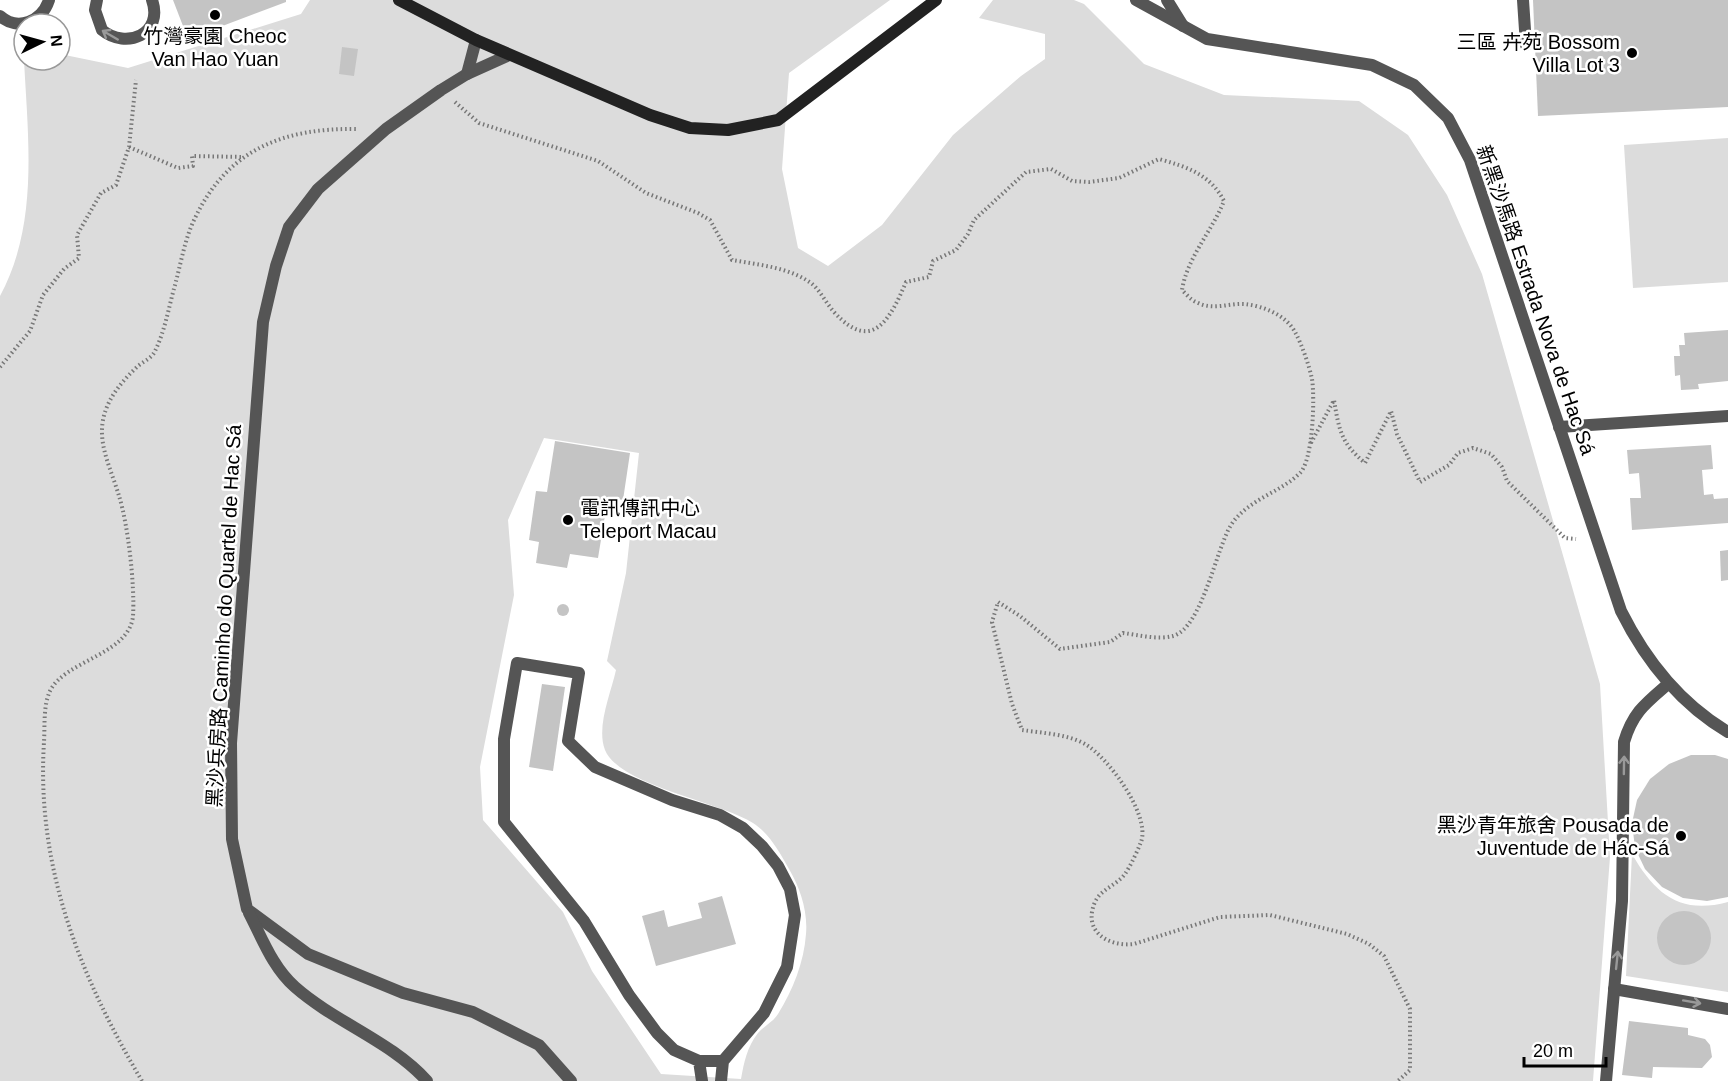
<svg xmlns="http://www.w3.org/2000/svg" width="1728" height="1081" viewBox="0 0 1728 1081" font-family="Arial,'Noto Sans SC',sans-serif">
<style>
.green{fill:#dcdcdc;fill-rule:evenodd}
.building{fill:#c4c4c4}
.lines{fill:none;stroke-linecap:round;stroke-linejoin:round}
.path{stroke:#777;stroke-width:4;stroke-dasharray:1.5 3;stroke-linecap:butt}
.lane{stroke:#555;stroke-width:12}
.street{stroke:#555;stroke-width:12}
.secondary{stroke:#222;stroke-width:12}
.oneway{stroke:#999}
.poi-dot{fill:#000;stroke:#fff;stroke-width:2}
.labels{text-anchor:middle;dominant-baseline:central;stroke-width:5;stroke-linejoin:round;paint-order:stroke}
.poi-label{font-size:20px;fill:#000;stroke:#fff;text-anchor:end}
.street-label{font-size:20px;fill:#000;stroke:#fff}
</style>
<rect width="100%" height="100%" fill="#fff"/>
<g class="green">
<path d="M310,0h580l-101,73 -7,96 16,79 30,18 54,-41 71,-90 68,-59 24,-17v-25l-66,-16 14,-18h81l10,4 60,60 80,31 135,6 49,34 39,60 35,79 118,410 10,173 -17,224h-1593v-785c39,-72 28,-157 24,-236h36v-6l68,14 173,-54zM544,438l95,15 -13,120 -19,88 9,9c-5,23 -20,57 -11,80 14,35 115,52 148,73 16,10 27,30 36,46 11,19 19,42 17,65 -2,28 -13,56 -28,80 -5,8 -14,12 -20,19 -11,14 -14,29 -17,46l-80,-5 -69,-103 -29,-59 -80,-92 -3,-53 34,-172 -6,-75z"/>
<polygon points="1728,138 1728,282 1633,288 1624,145"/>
<path d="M1632,854c23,40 48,61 96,48v90l-102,-16z"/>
</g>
<g class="building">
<polygon points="173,0 286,0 286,2 188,39"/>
<polygon points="1533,0 1728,0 1728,107 1538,116"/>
<polygon points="342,47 358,49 354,76 339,74"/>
<polygon points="1728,330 1728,381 1698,384 1699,389 1681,390 1680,375 1675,376 1674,356 1680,356 1679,345 1685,345 1684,333"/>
<polygon points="555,441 630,453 623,500 608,497 598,558 570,554 567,568 536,563 539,542 529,540 536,491 547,492"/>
<polygon points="1711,445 1713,469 1702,470 1704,495 1713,494 1714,499 1728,498 1728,523 1632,530 1630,498 1641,498 1639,473 1629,474 1627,450"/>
<polygon points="1728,550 1728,580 1721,581 1720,551"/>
<circle cx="563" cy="610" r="6"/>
<polygon points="542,684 565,687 553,771 529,767"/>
<polygon points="1691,755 1715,755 1728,759 1728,897 1707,901 1683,898 1662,887 1645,869 1635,848 1632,823 1637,800 1650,779 1669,764"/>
<polygon points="722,896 736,944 656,966 642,916 664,910 668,927 702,918 698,903"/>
<circle cx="1684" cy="938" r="27"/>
<polygon points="1629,1021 1688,1028 1688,1035 1705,1039 1710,1045 1712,1057 1702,1068 1653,1067 1652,1078 1622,1075"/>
</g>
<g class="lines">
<g class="path">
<path d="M455,102l24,21 119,38 48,32 52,20 12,7 22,40c27,5 56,7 79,23 9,7 15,20 23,29 39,43 57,5 72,-30l23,-5 4,-16 23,-11 12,-16 6,-14 52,-48 25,-3 21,12 17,1 30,-4 40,-19c28,8 51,15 65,42 -12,30 -37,57 -42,89 4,4 9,10 14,12 17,9 32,1 49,2 18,2 41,11 50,28 7,13 14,33 17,47 3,19 1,81 -12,94 -20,20 -52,26 -69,52 -15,24 -29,103 -58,111 -15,4 -35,-1 -50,-3l-13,9 -50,7 -40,-33 -22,-14 -6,20 20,82 10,26c20,3 45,4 63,14 22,12 66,71 56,98 -4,10 -10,23 -16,32 -8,11 -24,15 -30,28 -13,30 14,45 39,42l86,-27 50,-2 77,19 22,10 15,12 26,53v61l-12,11"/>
<polyline points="129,147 178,168 193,166 192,156 244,157"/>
<polyline points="0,367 30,331 43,295 64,269 79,258 77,235 101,193 116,185 129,147 136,80"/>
<path d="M1311,443l23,-43c5,30 7,43 31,63l26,-52 6,23 23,48 29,-17 9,-12 15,-5 18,6 11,13 5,14 58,57 11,1"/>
<path d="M142,1081c-62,-105 -106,-214 -98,-339 1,-16 -1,-36 6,-51 15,-31 79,-36 83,-75 2,-30 -5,-92 -14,-120 -6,-21 -18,-45 -17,-67 1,-26 18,-46 36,-63 6,-5 14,-8 17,-15 10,-20 14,-45 20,-66 6,-22 10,-47 20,-67 33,-69 89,-90 161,-89"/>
</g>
<g class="lane">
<polyline points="1523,0 1526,45"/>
<polyline points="1559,427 1728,416"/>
<polyline points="699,1061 723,1061"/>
<polyline points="702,1081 699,1061 674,1050 657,1033 629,995 584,921 504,822 504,739 517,663 579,673 568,741 595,767 672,800 720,815 743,828 762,846 778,866 790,889 795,915 787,967 764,1013 723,1061 721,1081"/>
</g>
<g class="street">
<path d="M97,0l-2,10 7,20c24,20 62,4 50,-30"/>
<path d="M1136,0l71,39 165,26 42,20 34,33 22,42 151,451c25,50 58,92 107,121"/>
<polyline points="1167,0 1183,26"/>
<path d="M0,16c18,16 42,5 49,-16"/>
<polyline points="509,55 467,74 441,90 386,129 318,189 289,227 276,266 263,322 231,743 232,839 247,909 308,954 403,993 473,1012 539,1045 571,1081"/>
<polyline points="467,74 476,40"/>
<path d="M249,913c13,25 24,55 46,74 41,36 96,54 132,94"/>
<polyline points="1614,989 1728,1009"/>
<path d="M1606,1081l16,-180 2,-159c9,-30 22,-39 44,-58"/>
</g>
<polyline class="secondary" points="399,0 476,40 650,115 690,128 728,130 778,120 936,0"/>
</g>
<defs><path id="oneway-shaft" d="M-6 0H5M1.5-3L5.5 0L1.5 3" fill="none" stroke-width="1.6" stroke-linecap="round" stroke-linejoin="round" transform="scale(1.5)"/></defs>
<g class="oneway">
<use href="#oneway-shaft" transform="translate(110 35) rotate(-150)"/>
<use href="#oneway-shaft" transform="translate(1624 765) rotate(-89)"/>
<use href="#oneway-shaft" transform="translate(1617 960) rotate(-84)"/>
<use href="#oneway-shaft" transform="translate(1692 1002) rotate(10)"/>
</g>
<g class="poi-dot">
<circle cx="215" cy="15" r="6"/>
<circle cx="1632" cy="53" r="6"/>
<circle cx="568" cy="520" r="6"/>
<circle cx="1681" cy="836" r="6"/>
</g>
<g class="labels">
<g class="poi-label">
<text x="215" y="36" text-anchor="middle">竹灣豪園 Cheoc<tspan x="215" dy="23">Van Hao Yuan</tspan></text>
<text x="1620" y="42">三區 卉苑 Bossom<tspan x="1620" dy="23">Villa Lot 3</tspan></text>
<text x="580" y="508" text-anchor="start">電訊傳訊中心<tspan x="580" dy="23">Teleport Macau</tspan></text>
<text x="1669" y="825">黑沙青年旅舍 Pousada de<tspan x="1669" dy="23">Juventude de Hác-Sá</tspan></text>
</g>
<g class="street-label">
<text transform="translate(1536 300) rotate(71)">新黑沙馬路 Estrada Nova de Hac Sá</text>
<text transform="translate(224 616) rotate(-87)">黑沙兵房路 Caminho do Quartel de Hac Sá</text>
</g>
</g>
<g transform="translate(42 42) rotate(85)"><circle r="28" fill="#ffffff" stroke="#999999" stroke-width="1.5"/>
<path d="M0-4.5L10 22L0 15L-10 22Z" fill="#000000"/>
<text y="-9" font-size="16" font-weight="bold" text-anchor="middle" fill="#000000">N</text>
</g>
<path d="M1524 1057v9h82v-9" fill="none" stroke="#000000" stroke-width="3"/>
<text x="1533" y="1057" font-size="18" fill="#000000" stroke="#ffffff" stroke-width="4.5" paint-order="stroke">20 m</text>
</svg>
